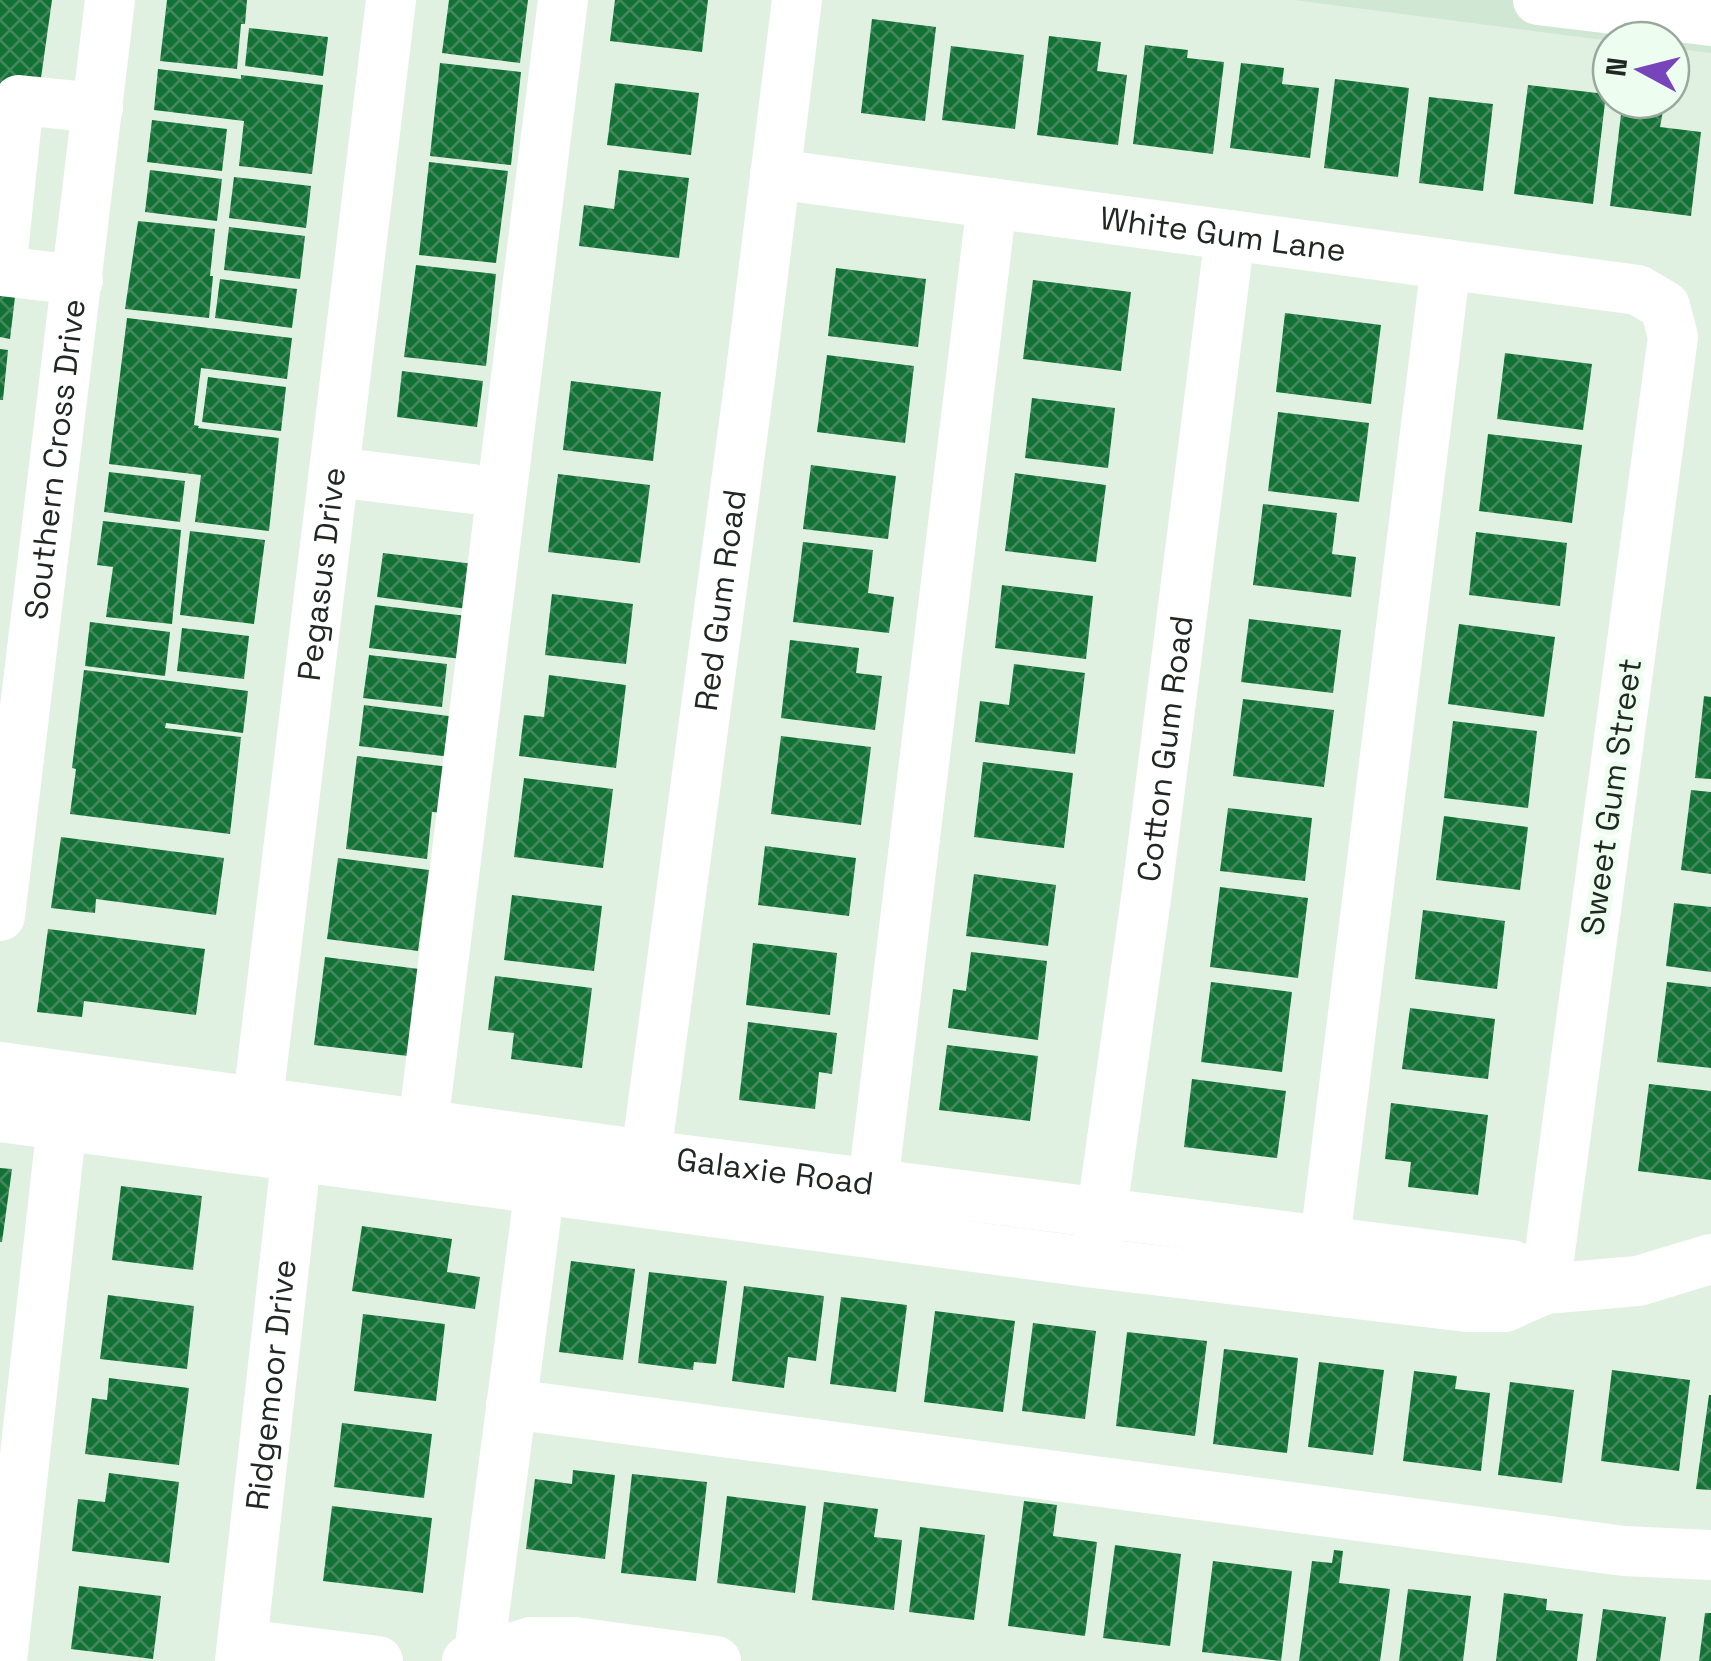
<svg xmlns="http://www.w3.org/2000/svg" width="1711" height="1661" viewBox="0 0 1711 1661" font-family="'Space Grotesk',sans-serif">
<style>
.built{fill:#d0e7d4}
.building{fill:url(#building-cross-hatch)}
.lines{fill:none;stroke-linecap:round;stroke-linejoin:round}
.minor{stroke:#fff;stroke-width:50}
.labels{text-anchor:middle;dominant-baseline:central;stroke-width:10;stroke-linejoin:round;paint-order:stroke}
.street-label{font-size:32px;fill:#212722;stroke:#edfef0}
</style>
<defs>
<pattern id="building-cross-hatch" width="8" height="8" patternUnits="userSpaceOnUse" patternTransform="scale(2.5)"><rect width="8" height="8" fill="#127135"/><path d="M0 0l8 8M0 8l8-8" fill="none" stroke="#45885e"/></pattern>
</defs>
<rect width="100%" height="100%" fill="#e0f1e2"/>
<polygon class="built" points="1294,0 1711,0 1711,53 1671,48 1671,40 1611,41"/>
<g class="building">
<polygon points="0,0 52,0 39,92 0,86"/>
<polygon points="167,0 247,0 245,24 241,24 237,69 160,61"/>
<polygon points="449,0 528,0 520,63 442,53"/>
<polygon points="615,0 708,0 702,52 610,41"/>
<polygon points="872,19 936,27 925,121 861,113"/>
<polygon points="249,28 328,37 323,76 245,66"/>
<polygon points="1049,36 1101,42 1097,71 1127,75 1118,145 1037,135"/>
<polygon points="1145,45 1188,50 1187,58 1224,62 1213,154 1133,144"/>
<polygon points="951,46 1024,55 1015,129 942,120"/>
<polygon points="440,63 521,72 511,165 430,156"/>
<polygon points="1241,63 1284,68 1282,84 1319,88 1310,158 1230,148"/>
<polygon points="158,69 241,79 241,75 323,85 312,174 239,166 244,121 154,110"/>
<polygon points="1335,79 1409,88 1398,177 1324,168"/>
<polygon points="615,83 699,93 691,155 607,145"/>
<polygon points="1528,85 1606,94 1593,204 1514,194"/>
<polygon points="1429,97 1493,104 1483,191 1419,183"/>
<polygon points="1622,106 1663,111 1660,127 1701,132 1691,216 1610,206"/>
<polygon points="152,120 227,129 222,171 147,162"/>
<polygon points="429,162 508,171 496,263 419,255"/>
<polygon points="150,170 222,179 217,221 145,212"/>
<polygon points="619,170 689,178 679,258 579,246 584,205 614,209"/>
<polygon points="234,177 311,186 306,228 229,218"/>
<polygon points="138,221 215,229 210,276 213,276 209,318 125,309"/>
<polygon points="229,227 305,236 300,279 224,270"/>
<polygon points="416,265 496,274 486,366 404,357"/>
<polygon points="836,268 926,279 918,347 828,336"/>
<polygon points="220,279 297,289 292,328 215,318"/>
<polygon points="1033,280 1131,292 1121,371 1023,359"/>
<polygon points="0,295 15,297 10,339 0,337"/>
<polygon points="1285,313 1381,325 1371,404 1276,392"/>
<polygon points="127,318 292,338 287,379 201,368 194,425 199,426 198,428 279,438 269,531 195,522 201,475 109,464"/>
<polygon points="0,349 8,350 3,400 0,400"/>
<polygon points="1505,353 1592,364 1583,430 1497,419"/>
<polygon points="827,355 914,366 905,443 817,432"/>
<polygon points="402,371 483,381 477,427 397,417"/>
<polygon points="208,377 286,387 281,431 202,422"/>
<polygon points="571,381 661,392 653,461 563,450"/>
<polygon points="1032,398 1115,408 1108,468 1025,458"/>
<polygon points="1278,412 1369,423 1359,502 1268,491"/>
<polygon points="1488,434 1582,445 1572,523 1479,511"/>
<polygon points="811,465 896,476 888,539 803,529"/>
<polygon points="109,472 185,481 180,522 104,512"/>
<polygon points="1015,473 1106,485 1096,562 1005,551"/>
<polygon points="558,474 650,485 640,563 548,552"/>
<polygon points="1263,504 1337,513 1332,554 1356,557 1351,597 1253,585"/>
<polygon points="103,521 181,530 172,624 106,617 113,567 97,565"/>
<polygon points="190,531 265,540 254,624 180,615"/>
<polygon points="1476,532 1567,543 1560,606 1469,595"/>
<polygon points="803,542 873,550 868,593 894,597 889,633 793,622"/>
<polygon points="383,553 474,564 468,609 377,597"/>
<polygon points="1002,585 1093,596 1086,659 995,648"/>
<polygon points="552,594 633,604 626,664 545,655"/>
<polygon points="375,605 467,616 462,659 369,648"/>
<polygon points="1249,619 1341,630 1333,693 1241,682"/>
<polygon points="90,622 170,632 165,676 85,666"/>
<polygon points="1459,624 1555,637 1544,717 1448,704"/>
<polygon points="182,628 249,636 244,679 177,671"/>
<polygon points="790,640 859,648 856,673 882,676 875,730 781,718"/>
<polygon points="369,655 447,664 442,707 363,698"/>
<polygon points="1014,664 1085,673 1075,754 975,742 980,701 1009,705"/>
<polygon points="84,670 248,691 243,733 166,723 165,728 241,737 230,834 70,814 76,769 72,768"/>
<polygon points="549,675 626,685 616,768 519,756 524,715 544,717"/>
<polygon points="1704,696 1711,697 1711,779 1695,778"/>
<polygon points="1243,699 1334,710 1324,787 1233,776"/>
<polygon points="364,705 456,717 451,757 359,746"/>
<polygon points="1453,721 1537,731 1528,808 1444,798"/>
<polygon points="781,736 871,747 861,825 771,814"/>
<polygon points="357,756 450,767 444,813 432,812 427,859 346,849"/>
<polygon points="983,762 1073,773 1064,848 974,837"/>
<polygon points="524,778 613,789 603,868 514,857"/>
<polygon points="1691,790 1711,792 1711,874 1681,870"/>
<polygon points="1228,808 1312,818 1305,881 1220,871"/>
<polygon points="1444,816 1528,827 1520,890 1436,880"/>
<polygon points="61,837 224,858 216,915 96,899 95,913 51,908"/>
<polygon points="765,846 856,858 849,916 758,905"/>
<polygon points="338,858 429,870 418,951 327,939"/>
<polygon points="974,874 1056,885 1048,946 966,936"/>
<polygon points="1220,887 1308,898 1298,978 1210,967"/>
<polygon points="512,895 602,906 594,971 504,960"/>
<polygon points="1674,903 1711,907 1711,972 1666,966"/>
<polygon points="1423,910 1505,921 1497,989 1415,979"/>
<polygon points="48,929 205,949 196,1015 84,1001 82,1017 37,1012"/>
<polygon points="753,943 837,953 830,1015 746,1005"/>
<polygon points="971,952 1047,961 1038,1040 948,1028 953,989 966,991"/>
<polygon points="325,957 419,969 408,1056 314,1045"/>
<polygon points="495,976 592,988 582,1068 511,1059 514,1033 488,1030"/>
<polygon points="1211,982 1292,992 1282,1072 1201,1062"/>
<polygon points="1667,982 1711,987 1711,1068 1657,1062"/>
<polygon points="1410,1008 1495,1019 1488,1079 1402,1069"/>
<polygon points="748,1022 837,1033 832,1074 819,1072 815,1109 739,1100"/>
<polygon points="947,1045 1038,1056 1030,1121 939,1110"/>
<polygon points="1192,1079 1286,1091 1277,1158 1184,1147"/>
<polygon points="1649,1084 1711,1091 1711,1180 1638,1171"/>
<polygon points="1391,1103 1488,1115 1478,1195 1408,1187 1411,1162 1385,1159"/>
<polygon points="0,1168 12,1169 2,1242 0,1242"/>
<polygon points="121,1186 202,1196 193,1270 112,1260"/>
<polygon points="362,1226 452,1239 447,1272 480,1277 475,1309 352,1291"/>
<polygon points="571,1261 635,1269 623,1360 559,1352"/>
<polygon points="649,1272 727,1281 716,1364 694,1362 693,1370 638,1363"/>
<polygon points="744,1286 824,1296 816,1361 788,1357 784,1388 732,1381"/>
<polygon points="108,1295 194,1306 187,1369 100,1359"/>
<polygon points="841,1297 907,1305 896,1392 830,1384"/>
<polygon points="935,1311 1015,1321 1003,1412 924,1402"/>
<polygon points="363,1314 445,1324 436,1401 354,1391"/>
<polygon points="1033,1323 1096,1331 1085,1419 1022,1411"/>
<polygon points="1127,1332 1207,1341 1195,1436 1116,1426"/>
<polygon points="1224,1349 1298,1358 1287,1453 1213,1444"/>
<polygon points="1319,1362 1384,1370 1373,1455 1308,1447"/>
<polygon points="1612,1370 1690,1380 1679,1471 1601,1461"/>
<polygon points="1414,1371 1457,1376 1455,1389 1490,1393 1481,1471 1403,1461"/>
<polygon points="109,1378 189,1388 179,1465 85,1454 92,1398 107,1400"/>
<polygon points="1510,1382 1574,1390 1562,1483 1498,1475"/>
<polygon points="1709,1395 1711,1395 1711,1490 1696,1489"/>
<polygon points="342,1423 432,1434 424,1498 334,1487"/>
<polygon points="573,1470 615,1475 605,1559 526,1549 535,1479 572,1484"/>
<polygon points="109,1473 179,1482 169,1563 72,1551 78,1499 105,1502"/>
<polygon points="632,1474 707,1482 696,1581 621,1573"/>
<polygon points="727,1496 806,1506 795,1593 717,1583"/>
<polygon points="1024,1501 1057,1505 1053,1536 1097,1542 1085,1636 1008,1626"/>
<polygon points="824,1502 878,1509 874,1537 902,1540 894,1610 812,1600"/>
<polygon points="332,1506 432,1518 423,1593 323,1581"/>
<polygon points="920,1527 985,1535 974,1620 909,1612"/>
<polygon points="1115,1545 1181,1554 1170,1646 1103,1638"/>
<polygon points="1334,1550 1343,1551 1339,1583 1390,1589 1380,1661 1299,1661 1312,1561 1332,1563"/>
<polygon points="1213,1561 1292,1571 1281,1661 1202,1652"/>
<polygon points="79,1586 161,1596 153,1659 71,1649"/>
<polygon points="1408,1589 1471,1596 1463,1661 1399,1661"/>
<polygon points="1504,1593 1547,1599 1546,1610 1583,1614 1577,1661 1496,1661"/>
<polygon points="1603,1609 1666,1617 1660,1661 1596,1661"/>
<polygon points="1705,1613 1711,1613 1711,1661 1699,1661"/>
</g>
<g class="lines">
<g class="minor">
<polyline points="1538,0 1711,21"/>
<path id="s1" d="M775,174l863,116 27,16 8,31 -128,952"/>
<polyline points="78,280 1,271 19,100 98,108"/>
<polyline points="335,472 473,489"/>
<path id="s2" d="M0,916l110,-916"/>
<path id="s3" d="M0,1067l646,88 866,110 33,24"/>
<polyline points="0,1117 1094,1263 1467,1307 1505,1307 1545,1289 1638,1281 1711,1259"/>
<polyline points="423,1125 563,0"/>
<path id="s4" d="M254,1132l137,-1132"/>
<polyline points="873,1184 992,203"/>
<path id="s5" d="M642,1185l109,-814 46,-371"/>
<polyline points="1325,1240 1446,264"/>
<path id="s6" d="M1097,1246l50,-355 83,-656"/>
<polyline points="511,1404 1624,1551 1711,1555"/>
<polyline points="242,1644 378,1661"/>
<polyline points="2,1661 62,1124"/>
<path id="s7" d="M240,1661l60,-537"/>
<polyline points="467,1661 531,1642 574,1642 716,1661"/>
<polyline points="478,1661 540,1187"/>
</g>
</g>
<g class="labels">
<g class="street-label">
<text stroke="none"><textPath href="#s1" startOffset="452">White Gum Lane</textPath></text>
<text stroke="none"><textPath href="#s2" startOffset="460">Southern Cross Drive</textPath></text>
<text stroke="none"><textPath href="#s4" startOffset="562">Pegasus Drive</textPath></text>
<text stroke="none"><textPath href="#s5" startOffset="590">Red Gum Road</textPath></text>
<text stroke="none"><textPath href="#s6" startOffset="502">Cotton Gum Road</textPath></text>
<text transform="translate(1611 797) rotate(-82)">Sweet Gum Street</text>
<text stroke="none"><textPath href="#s3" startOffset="782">Galaxie Road</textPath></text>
<text stroke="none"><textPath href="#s7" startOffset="278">Ridgemoor Drive</textPath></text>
</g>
</g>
<g transform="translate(1641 70) rotate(277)"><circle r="48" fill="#edfef0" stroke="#9ba89e" stroke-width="2.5"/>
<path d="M0-8L18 38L0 25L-18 38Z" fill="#7844bc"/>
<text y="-15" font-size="28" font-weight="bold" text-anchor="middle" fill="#212722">N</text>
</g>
</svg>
